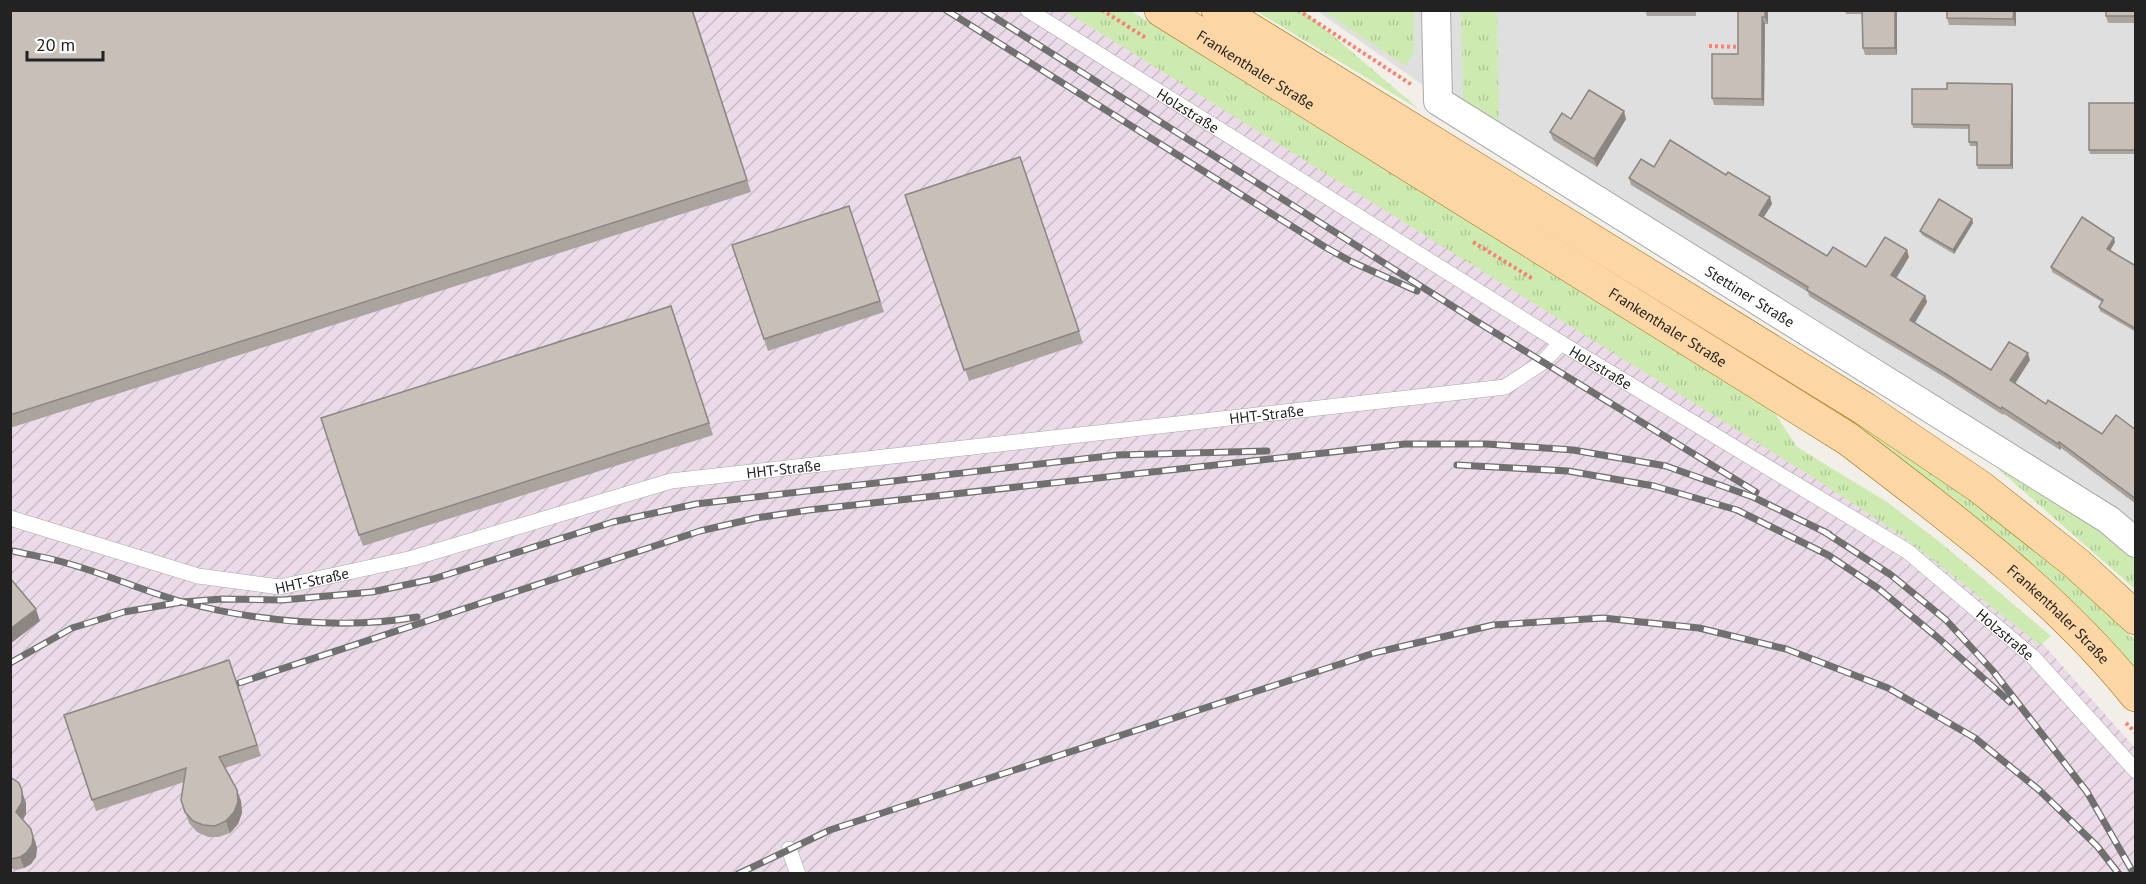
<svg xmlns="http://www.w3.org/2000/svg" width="2146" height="884" viewBox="0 0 2146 884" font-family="'PT Sans',sans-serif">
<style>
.residential{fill:#e0dfdf}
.industrial{fill:url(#industrial-furrows)}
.grass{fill:url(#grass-tufts)}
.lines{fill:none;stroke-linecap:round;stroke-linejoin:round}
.lane-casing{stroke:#a9a9a9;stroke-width:16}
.street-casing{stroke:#a9a9a9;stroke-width:30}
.primary-casing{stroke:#a06b00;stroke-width:34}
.path{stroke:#fa8072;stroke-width:4;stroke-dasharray:3 3;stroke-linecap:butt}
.lane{stroke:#fff;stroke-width:15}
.street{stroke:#fff;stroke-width:28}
.primary{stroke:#fcd6a4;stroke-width:33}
.rail-casing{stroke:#707070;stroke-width:7}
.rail{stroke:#fff;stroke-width:4.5;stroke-dasharray:14;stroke-linecap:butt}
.wall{fill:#aba49e}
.shaded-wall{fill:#8b8681}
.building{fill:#c7bfb8;stroke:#8b8681;stroke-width:1.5}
.labels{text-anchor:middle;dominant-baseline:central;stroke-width:4.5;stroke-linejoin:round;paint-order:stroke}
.street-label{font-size:15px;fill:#222;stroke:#fff}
</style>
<defs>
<pattern id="industrial-furrows" width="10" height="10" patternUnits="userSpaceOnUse" patternTransform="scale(1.5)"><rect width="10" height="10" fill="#ebdbe8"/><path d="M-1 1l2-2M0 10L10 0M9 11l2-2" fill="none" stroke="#c9bcc7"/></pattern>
<pattern id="grass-tufts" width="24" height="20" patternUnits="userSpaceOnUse" patternTransform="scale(1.5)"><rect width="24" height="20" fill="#cdebb0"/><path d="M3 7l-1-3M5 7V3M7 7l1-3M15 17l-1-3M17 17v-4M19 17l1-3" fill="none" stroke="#b0c997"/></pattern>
</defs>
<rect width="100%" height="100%" fill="#f2efe9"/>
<polygon class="residential" points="1317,11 2135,11 2135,533 1443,99"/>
<polygon class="industrial" points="10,11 1074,11 1916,537 2042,643 2135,748 2135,873 11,873"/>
<g class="grass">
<polygon points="1065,11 1131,11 1774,412 1797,447 1887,502 1941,543 2051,636 2040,645 1905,538 1822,483"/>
<polygon points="1256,11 1304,11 1420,110"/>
<polygon points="1323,11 1414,11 1414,52 1406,66"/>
<polygon points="1461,11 1497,11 1499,121 1463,99"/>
<polygon points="1845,413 1960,492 2067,577 2135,640 2135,669 2057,590 1952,497 1842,418 1841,414"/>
<polygon points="1997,468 2101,531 2135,558 2135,589"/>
</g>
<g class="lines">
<defs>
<g id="lane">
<path id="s1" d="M1028,10l533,333 346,208 127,107 102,113"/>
<path id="s2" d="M10,518l188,58 82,11 133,-29 258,-77 834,-94 38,-25 18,-19"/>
<polyline points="789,849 798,874"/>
</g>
<g id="street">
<path id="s3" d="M1436,10l2,91 671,419 27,23"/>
</g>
<g id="primary">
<path id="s4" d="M1161,10l687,429c102,78 207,155 288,256"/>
<polyline points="1218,10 1865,409 1980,487 2076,563 2136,618"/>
</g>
</defs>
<use href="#lane" class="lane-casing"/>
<use href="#street" class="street-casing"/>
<use href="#primary" class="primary-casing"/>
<g class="path">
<polyline points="1102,10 1146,38"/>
<polyline points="1298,10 1412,85"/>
<polyline points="1709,46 1741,47"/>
<polyline points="1473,242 1533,279"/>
<polyline points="2126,723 2136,733"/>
</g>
<use href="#lane" class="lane"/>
<use href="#street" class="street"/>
<use href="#primary" class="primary"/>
<defs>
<g id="rail">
<polyline points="946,10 1325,247 1352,262 1417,291"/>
<polyline points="983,10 1476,321 1756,492"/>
<polyline points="1457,465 1568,471 1654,486 1737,510 1828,555 1879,589 1937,637 2010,702"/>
<polyline points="1823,531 1891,575 1946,620 1993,671 2087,792 2134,874"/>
<path d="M13,551c17,4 36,7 53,12 40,11 77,28 117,39 71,19 161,28 234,15"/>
<polyline points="10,663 72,628 124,612 182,602 222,599 282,600 372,592 433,579 613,522 696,504 1117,455 1267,451"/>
<polyline points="239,683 700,531 756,518 809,510 1405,444 1487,444 1573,450 1666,466 1753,497 1829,534"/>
<polyline points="738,874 830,830 1374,653 1493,625 1603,618 1699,628 1786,649 1888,688 1975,738 2039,790 2097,846 2119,874"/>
</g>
</defs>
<use href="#rail" class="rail-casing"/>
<use href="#rail" class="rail"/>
</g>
<g class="wall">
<polygon points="10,10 693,10 751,192 10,428"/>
<polygon points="1645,10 1696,10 1696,16 1647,16"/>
<polygon points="1738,10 1768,10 1768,24 1765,24 1764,106 1714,105 1712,98 1738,54"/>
<polygon points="1845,10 1897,10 1897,55 1865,55 1863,48 1862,14 1846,14"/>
<polygon points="1947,10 2016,10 2016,26 1949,25 1947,18"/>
<polygon points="2136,10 2136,23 2108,23 2106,16"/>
<polygon points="2013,88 2013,169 1978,169 1977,165 1977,146 1970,146 1969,142 1969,129 1913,128 1912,124 1947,89"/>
<polygon points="2136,103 2136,154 2090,154 2089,150"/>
<polygon points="1571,119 1626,119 1597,167 1553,140 1550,132"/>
<polygon points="1020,157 1083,343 969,381 905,195"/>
<polygon points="1654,167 1770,197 1772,204 1764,217 1827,256 1866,267 1909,257 1896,278 1925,296 1927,302 1915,323 1991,370 2030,360 2015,383 2046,404 2102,434 2136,430 2136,504 2061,448 2060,450 2004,414 2003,415 1949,380 1809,296 1808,292 1631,185 1629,178"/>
<polygon points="849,206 884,312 768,351 764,339"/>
<polygon points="1972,219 1973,223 1954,254 1922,235 1920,231"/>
<polygon points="2115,242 2110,250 2136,266 2136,332 2100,311 2099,307 2102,302 2052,272 2051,267"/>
<polygon points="675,317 713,435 363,546 359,535"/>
<polygon points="229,660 261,756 225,768 241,801 242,813 238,824 230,833 219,837 208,837 197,832 189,823 185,812 184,782 96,811 64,715"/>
<polygon points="10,777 26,803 26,814 23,820 35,840 37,848 36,857 31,864 24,868 16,870 10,868"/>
</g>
<g class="shaded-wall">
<polygon points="1765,10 1768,10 1768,24 1765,17"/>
<polygon points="1895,10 1897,10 1897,55 1895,48"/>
<polygon points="2014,10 2016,10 2016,26 2013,19"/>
<polygon points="1762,17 1765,24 1764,106 1762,99"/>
<polygon points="2012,84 2013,88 2013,169 2011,165"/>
<polygon points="1624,111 1626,119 1597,167 1594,159"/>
<polygon points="1770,197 1772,204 1761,221 1759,215"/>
<polygon points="1972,219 1973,223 1954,254 1953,250"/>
<polygon points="2114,238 2115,242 2109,253 2107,249"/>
<polygon points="1907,250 1909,257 1894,282 1891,275"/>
<polygon points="1925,296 1927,302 1912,327 1910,320"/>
<polygon points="2028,353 2030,360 2013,387 2010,380"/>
<polygon points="2059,442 2061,448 2060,450 2058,444"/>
<polygon points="36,609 40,621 10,644 10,629"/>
<polygon points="237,790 241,801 242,813 238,824 230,833 226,821"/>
<polygon points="22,791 26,803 26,814 20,824 16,812"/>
<polygon points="31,829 37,848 36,857 31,864 24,868 20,857"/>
</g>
<g class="building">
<polygon points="10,10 692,10 747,180 10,415"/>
<polygon points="1738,10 1765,10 1765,17 1762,17 1762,99 1712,98 1712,54 1738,54"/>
<polygon points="1862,10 1895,10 1895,48 1863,48"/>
<polygon points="1947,10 2014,10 2013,19 1947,18"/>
<rect x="2106" y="10" width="30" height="6"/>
<polygon points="1947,83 2012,84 2011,165 1977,165 1977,142 1969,142 1969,125 1912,124 1912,89 1947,89"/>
<polygon points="1589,90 1624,111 1594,159 1550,132 1562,113 1571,119"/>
<rect x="2089" y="103" width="47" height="47"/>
<polygon points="1670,140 1726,175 1728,172 1770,197 1759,215 1827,256 1833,247 1866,267 1885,237 1907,250 1891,275 1925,296 1910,320 1991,370 2009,342 2028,353 2010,380 2046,404 2048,400 2102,434 2116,415 2136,430 2136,499 2059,442 2058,444 2002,407 2001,409 1946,374 1807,290 1808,287 1629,178 1641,159 1654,167"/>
<polygon points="1020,157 1079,331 964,370 905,195"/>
<polygon points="1939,199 1972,219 1953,250 1920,231"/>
<polygon points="849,206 880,301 764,339 732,245"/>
<polygon points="2082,217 2114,238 2107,249 2136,266 2136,329 2099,307 2103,300 2051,267"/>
<polygon points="671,306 709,423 359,535 321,418"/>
<polygon points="10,578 36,609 10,629"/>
<polygon points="229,660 257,745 219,757 237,790 238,802 234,812 226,821 215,826 203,825 193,821 185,812 181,800 186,768 92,800 64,715"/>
<polygon points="10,777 19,783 22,791 22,802 16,812 31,829 33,837 32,845 27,852 20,857 12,859 10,858"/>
</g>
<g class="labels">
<g class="street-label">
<text stroke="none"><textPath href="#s4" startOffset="112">Frankenthaler Straße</textPath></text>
<text stroke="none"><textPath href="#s1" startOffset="189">Holzstraße</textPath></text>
<text stroke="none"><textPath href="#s3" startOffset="459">Stettiner Straße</textPath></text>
<text stroke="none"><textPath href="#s4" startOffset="598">Frankenthaler Straße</textPath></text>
<text stroke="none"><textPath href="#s1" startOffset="675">Holzstraße</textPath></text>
<text stroke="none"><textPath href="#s2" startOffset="1284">HHT-Straße</textPath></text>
<text stroke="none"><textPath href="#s2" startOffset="798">HHT-Straße</textPath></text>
<text stroke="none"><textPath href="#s2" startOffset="312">HHT-Straße</textPath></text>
<text stroke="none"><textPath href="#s4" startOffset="1084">Frankenthaler Straße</textPath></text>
<text stroke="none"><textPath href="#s1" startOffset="1161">Holzstraße</textPath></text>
</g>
</g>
<rect width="2146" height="884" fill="none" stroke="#222222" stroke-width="24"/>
<path d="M27 51v9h76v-9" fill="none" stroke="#222222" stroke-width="3"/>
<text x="36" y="51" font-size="18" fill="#222222" stroke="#ffffff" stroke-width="4.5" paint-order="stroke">20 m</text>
</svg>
